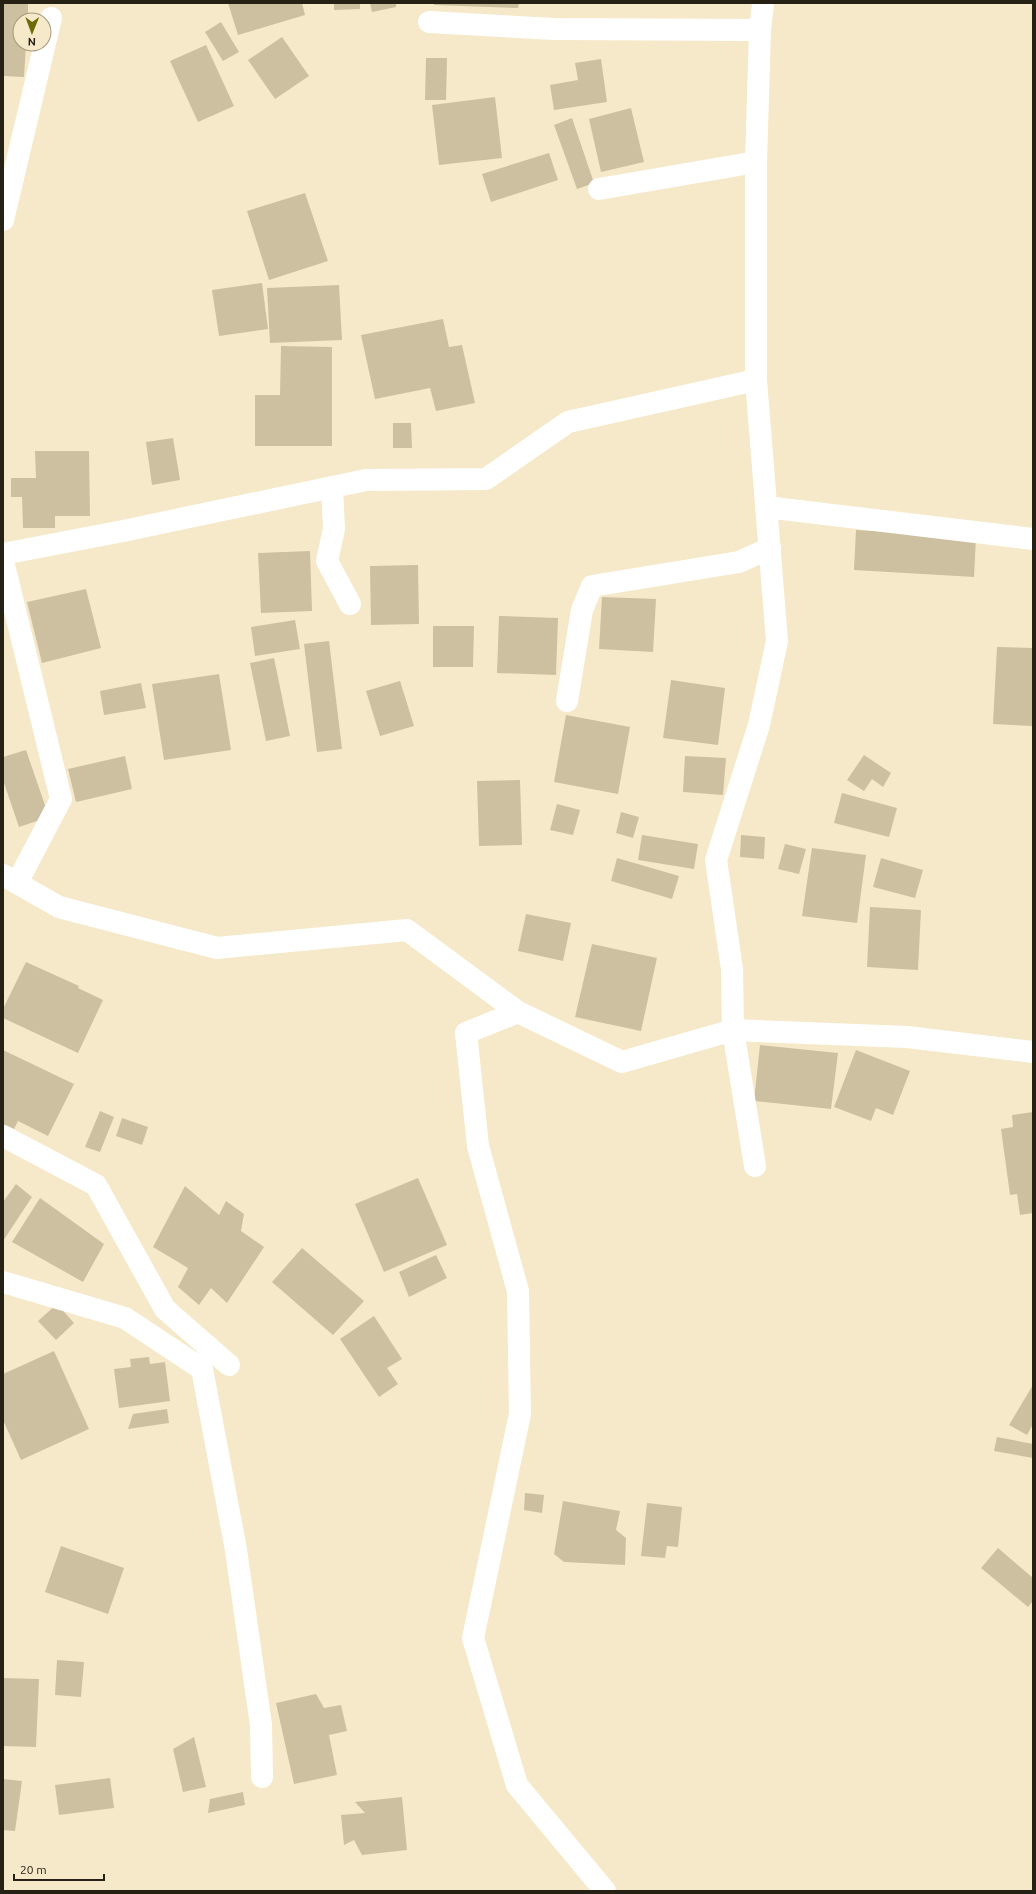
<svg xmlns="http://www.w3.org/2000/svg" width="1036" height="1894" viewBox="0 0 1036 1894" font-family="Ubuntu,sans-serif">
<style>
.building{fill:#cdc0a0}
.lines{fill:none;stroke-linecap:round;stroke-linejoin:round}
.minor{stroke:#fff;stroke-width:22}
</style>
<rect width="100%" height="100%" fill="#f6e9c9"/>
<g class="building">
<polygon points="3,3 28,3 28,20 20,20 20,44 26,44 24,77 3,76"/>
<polygon points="228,3 302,3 305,15 238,35"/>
<polygon points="334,3 360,3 360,9 334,10"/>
<polygon points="370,3 396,3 396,7 372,12"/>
<polygon points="434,3 519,3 518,8 434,5"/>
<polygon points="221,22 239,52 223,61 205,32"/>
<polygon points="282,37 309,76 275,99 248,60"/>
<polygon points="206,45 234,106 198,122 170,61"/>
<polygon points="426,58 447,58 446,100 425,100"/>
<polygon points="601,59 607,102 554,110 550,85 578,80 575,63"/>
<polygon points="495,97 502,158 439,165 432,105"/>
<polygon points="631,108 644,162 601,172 589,119"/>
<polygon points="572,118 594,183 577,189 554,125"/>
<polygon points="549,153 558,180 491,202 482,174"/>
<polygon points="305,193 328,261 269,280 247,211"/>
<polygon points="262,283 268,329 219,336 212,290"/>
<polygon points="339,285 342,340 270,343 267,288"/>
<polygon points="443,319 449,347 462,345 475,403 436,411 430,388 375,399 361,335"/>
<polygon points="281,346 332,347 332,446 255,446 255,395 280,395"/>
<polygon points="393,423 411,423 412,448 393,448"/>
<polygon points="173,438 180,480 152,485 146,442"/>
<polygon points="35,451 89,451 90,516 55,516 55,528 23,528 22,497 11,497 11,478 36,478"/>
<polygon points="856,530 976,537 974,577 854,570"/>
<polygon points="310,551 312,611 261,613 258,553"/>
<polygon points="418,565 419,624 371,625 370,566"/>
<polygon points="86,589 101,648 42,663 27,602"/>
<polygon points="602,597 656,599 653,652 599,649"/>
<polygon points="499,616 558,618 556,675 497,673"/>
<polygon points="295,620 300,649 255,656 251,627"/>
<polygon points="433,626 474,626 473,667 433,667"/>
<polygon points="329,641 342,749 317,752 304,644"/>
<polygon points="997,647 1033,648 1033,726 993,724"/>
<polygon points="274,658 290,736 266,741 250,663"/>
<polygon points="219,674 231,750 164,760 152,684"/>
<polygon points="671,680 725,688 718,745 663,738"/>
<polygon points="400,681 414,726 380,736 366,691"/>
<polygon points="141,683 146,708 104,715 100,691"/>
<polygon points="566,715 630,727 618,794 554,782"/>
<polygon points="26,750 49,817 19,827 3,780 3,757"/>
<polygon points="864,755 891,773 883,787 872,779 864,791 847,780"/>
<polygon points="125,756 132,789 76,802 68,769"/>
<polygon points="685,756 726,758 723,795 683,792"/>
<polygon points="520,780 522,845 479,846 477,781"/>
<polygon points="842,793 897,808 889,837 834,823"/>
<polygon points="557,804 580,810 573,835 550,830"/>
<polygon points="621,812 639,817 633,838 616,833"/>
<polygon points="642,835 698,844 694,869 638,860"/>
<polygon points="741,835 765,837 764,859 740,857"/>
<polygon points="785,844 806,849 799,874 778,869"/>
<polygon points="812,848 866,855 857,923 802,916"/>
<polygon points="617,858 679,876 672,899 611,881"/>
<polygon points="881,858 923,870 915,898 873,887"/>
<polygon points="870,907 921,910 918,970 867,967"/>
<polygon points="526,914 571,923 563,961 518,951"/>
<polygon points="592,944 657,958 641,1031 575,1017"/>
<polygon points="26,962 79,986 78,988 103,1000 78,1053 3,1018 3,1009"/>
<polygon points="760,1045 838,1053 831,1109 754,1101"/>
<polygon points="3,1050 74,1084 48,1136 18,1121 14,1129 3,1124"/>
<polygon points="856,1050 910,1071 893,1115 876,1108 871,1121 834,1107"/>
<polygon points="100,1111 114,1117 100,1152 85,1147"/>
<polygon points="1033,1112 1033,1213 1020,1215 1017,1194 1010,1195 1001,1129 1013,1127 1012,1115"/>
<polygon points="122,1118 148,1127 142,1145 116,1136"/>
<polygon points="418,1178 447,1245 384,1272 355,1204"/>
<polygon points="16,1184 32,1197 3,1241 3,1202"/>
<polygon points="185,1186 219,1215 226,1201 244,1214 241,1231 264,1247 227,1303 211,1288 199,1305 178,1287 188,1268 153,1247"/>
<polygon points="40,1198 104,1244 83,1282 12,1242"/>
<polygon points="302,1248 364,1301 333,1335 272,1282"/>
<polygon points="436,1255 447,1278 409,1297 399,1272"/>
<polygon points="57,1304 74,1323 56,1340 38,1321"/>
<polygon points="374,1316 402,1359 387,1368 398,1384 379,1397 340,1339"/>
<polygon points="54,1351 89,1429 21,1460 3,1420 3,1374"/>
<polygon points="149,1357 150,1364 165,1362 170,1401 119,1408 114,1369 131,1367 130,1359"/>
<polygon points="1033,1385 1033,1424 1027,1435 1009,1425"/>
<polygon points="167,1409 169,1423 128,1429 133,1414"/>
<polygon points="997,1437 1033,1444 1033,1458 994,1451"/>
<polygon points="525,1493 544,1495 542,1513 524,1510"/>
<polygon points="563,1501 620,1511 616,1530 626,1538 625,1565 564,1562 554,1554"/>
<polygon points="647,1503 682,1507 678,1547 667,1546 665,1558 641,1556"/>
<polygon points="61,1546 124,1568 108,1614 45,1592"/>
<polygon points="998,1548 1033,1578 1033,1601 1028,1607 981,1568"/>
<polygon points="57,1660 84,1662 81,1697 55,1695"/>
<polygon points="3,1678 39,1679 36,1747 3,1746"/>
<polygon points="316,1694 324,1708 341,1705 347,1731 329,1735 337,1775 294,1784 276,1703"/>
<polygon points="194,1737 206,1787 183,1792 173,1749"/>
<polygon points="110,1778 114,1808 59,1815 55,1785"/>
<polygon points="3,1779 22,1781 15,1831 3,1830"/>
<polygon points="243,1792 245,1805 208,1813 210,1799"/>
<polygon points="402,1797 407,1850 362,1855 354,1840 344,1845 341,1815 365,1813 355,1802"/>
</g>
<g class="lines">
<g class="minor">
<polyline points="429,22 554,29 760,30"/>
<polyline points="599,189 756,162"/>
<polyline points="3,220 51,18"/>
<polyline points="332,487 334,529 327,561 350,604"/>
<polyline points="766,507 1033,539"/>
<polyline points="3,554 123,531 366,480 486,479 568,422 756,380"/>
<polyline points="3,561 61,799 17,883"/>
<polyline points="567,701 582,610 592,586 739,562 770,548"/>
<polyline points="3,875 59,907 217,948 407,930 518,1012"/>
<polyline points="3,1136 96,1185 165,1309 229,1365"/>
<polyline points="755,1166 733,1030 732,969 716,860 759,725 777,641 756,380 756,162 760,30 763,3"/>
<polyline points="3,1282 125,1318 202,1369 236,1550 261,1725 262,1777"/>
<polyline points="605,1891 517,1785 473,1638 520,1414 518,1291 478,1146 466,1033 518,1012 622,1062 733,1030 907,1037 1033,1052"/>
</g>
</g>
<rect width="1036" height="1894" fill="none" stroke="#262115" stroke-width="8"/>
<g transform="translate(32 32) rotate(181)"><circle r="19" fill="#f6e9c9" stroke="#a39981"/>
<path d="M0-3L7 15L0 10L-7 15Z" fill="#6b6a06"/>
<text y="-6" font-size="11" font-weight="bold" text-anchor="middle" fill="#262115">N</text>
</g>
<path d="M14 1874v6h90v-6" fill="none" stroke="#262115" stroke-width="2"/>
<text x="20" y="1874" font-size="12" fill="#262115" stroke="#f6e9c9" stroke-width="3" paint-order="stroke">20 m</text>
</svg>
